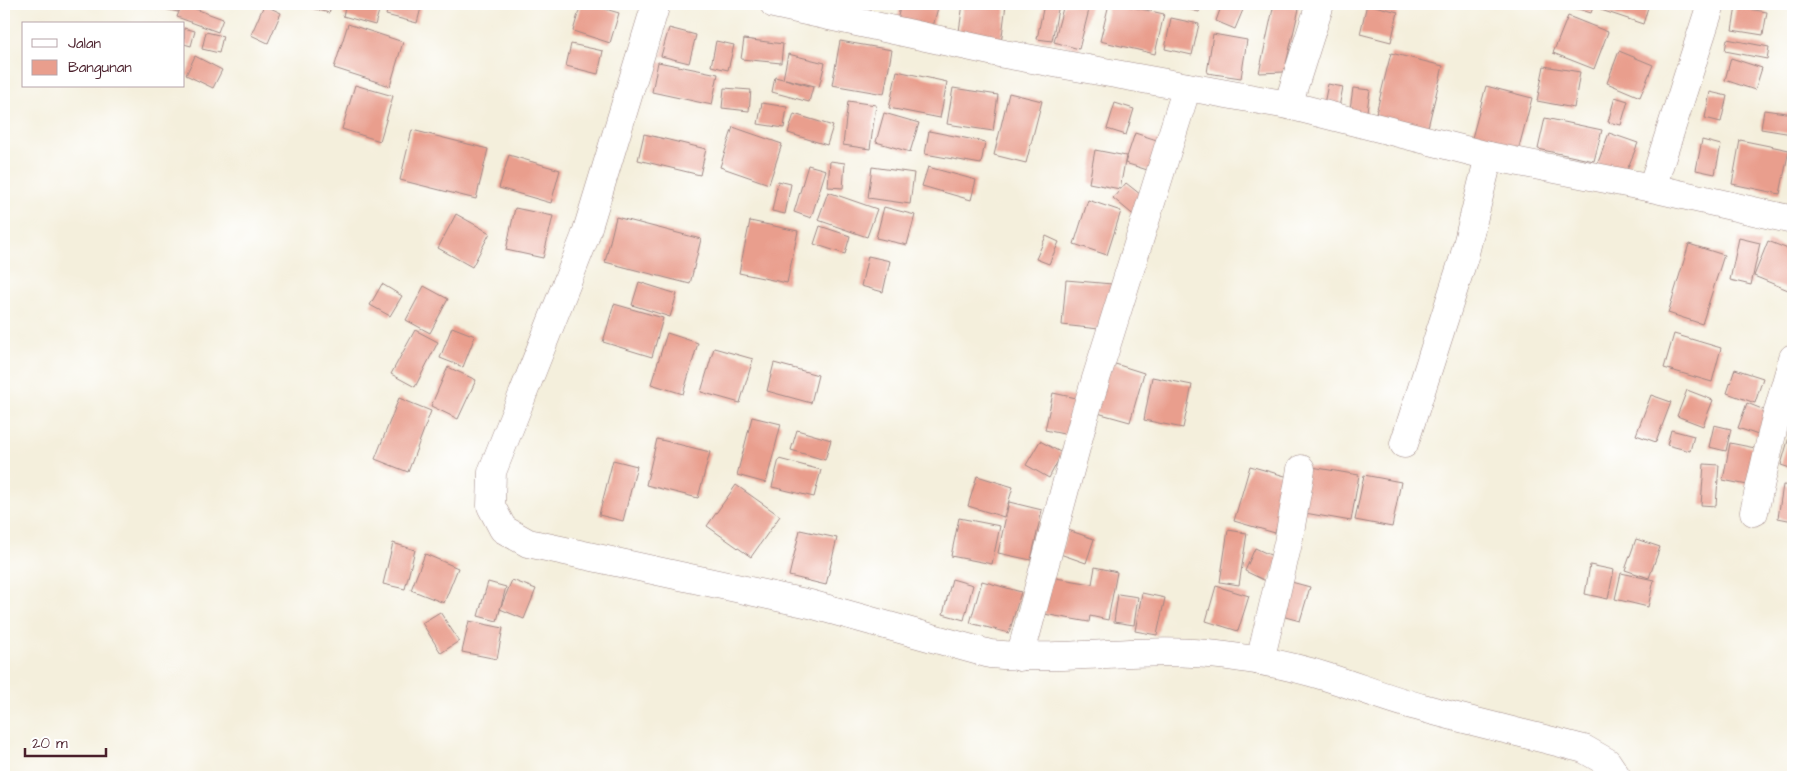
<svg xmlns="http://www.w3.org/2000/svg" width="1797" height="781" viewBox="0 0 1797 781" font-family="'Architects Daughter',sans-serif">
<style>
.building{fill:#e99e8d}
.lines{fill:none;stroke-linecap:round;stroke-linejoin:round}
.street-casing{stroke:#9f8784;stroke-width:29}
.street{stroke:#fff;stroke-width:28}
</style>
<rect width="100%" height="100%" fill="#fff"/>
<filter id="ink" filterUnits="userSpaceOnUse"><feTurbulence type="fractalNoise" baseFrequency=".02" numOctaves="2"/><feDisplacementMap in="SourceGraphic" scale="10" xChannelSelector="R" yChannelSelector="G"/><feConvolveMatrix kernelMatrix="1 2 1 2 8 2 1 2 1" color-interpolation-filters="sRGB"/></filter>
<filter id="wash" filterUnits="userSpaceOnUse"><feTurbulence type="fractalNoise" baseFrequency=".0096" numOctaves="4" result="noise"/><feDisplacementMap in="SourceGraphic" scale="20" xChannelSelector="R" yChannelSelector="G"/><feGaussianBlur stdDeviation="1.12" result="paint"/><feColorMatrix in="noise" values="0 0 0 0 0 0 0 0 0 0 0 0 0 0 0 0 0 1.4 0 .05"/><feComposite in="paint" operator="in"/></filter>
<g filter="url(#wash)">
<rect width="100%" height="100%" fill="#f4efdc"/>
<g id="blocks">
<g class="building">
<polygon points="150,4 179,4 178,12 150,6"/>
<polygon points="182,4 223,19 218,32 177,17"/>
<polygon points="298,4 332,4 329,13"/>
<polygon points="346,4 381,4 375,25 343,16"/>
<polygon points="389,4 422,4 417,23 386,15"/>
<polygon points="581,4 588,4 619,13 610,43 573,31"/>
<polygon points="901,4 939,4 931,34 896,24"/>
<polygon points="963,4 1006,4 1001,44 958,38"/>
<polygon points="1044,4 1059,4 1052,41 1037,39"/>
<polygon points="1064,4 1083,4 1090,6 1079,49 1054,42"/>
<polygon points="1109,4 1118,4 1164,14 1155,54 1100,41"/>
<polygon points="1170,4 1202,4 1199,12"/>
<polygon points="1222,4 1241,4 1245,5 1245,4 1262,4 1261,8 1245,5 1235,29 1216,21"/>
<polygon points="1274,4 1286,4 1299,9 1284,72 1259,73"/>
<polygon points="1367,4 1398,12 1391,42 1360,34"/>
<polygon points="1563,4 1594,4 1591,13"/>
<polygon points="1603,4 1649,4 1643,24 1601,10"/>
<polygon points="264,5 281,13 268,43 251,35"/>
<polygon points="1736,7 1767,12 1763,35 1732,30"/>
<polygon points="1568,16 1608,32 1594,69 1553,53"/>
<polygon points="1171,18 1199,24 1192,55 1165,49"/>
<polygon points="348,24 403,42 390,86 334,68"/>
<polygon points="184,28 195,31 191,46 184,44"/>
<polygon points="669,28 696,35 689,63 661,56"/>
<polygon points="206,32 223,36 219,53 202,49"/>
<polygon points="1213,34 1247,40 1241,78 1207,73"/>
<polygon points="744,39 783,44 781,63 741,59"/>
<polygon points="1727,39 1769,47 1767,59 1725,51"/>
<polygon points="716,41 734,45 728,70 711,66"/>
<polygon points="840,41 892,50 884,94 832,85"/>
<polygon points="571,44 603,51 598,74 566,66"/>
<polygon points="1619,51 1653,65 1640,97 1607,83"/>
<polygon points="1391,53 1443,66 1427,131 1375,117"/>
<polygon points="788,54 825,63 819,87 785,79 813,87 809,102 772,92 775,77 783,79"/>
<polygon points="195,56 222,70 213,88 186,75"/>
<polygon points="1731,58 1762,68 1755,90 1725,80"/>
<polygon points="658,62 718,74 712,105 652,92"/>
<polygon points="1544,66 1580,72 1574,108 1537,101"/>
<polygon points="897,71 947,82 940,118 889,108"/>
<polygon points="1328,84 1343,87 1338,112 1323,109"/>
<polygon points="355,85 393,96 380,141 342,129"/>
<polygon points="1486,86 1532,98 1518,151 1472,138"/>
<polygon points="724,88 751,90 749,111 722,108"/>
<polygon points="953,88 998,95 993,131 947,124"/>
<polygon points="1353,88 1370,90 1366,118 1349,116"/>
<polygon points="1710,92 1727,96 1721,122 1705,118"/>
<polygon points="1009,93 1042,101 1026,163 994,155"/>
<polygon points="1615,97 1628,101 1621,125 1608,122"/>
<polygon points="848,101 876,105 870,149 843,145"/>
<polygon points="762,103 787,107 784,128 758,124"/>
<polygon points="1115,103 1134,109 1126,135 1107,129"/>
<polygon points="1764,110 1793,114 1792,134 1761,129"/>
<polygon points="884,113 919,123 910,152 876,142"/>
<polygon points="794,114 833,126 827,145 788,133"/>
<polygon points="1545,118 1602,130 1594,161 1538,149"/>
<polygon points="733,127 782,144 769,184 720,167"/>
<polygon points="412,130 488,149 476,199 400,180"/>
<polygon points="929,131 985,142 981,164 925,154"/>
<polygon points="1135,133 1166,143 1157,173 1125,163"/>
<polygon points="1609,133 1638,143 1625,175 1597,165"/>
<polygon points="644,134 706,149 700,175 638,160"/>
<polygon points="1702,140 1721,145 1715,174 1696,170"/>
<polygon points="1740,140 1789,150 1780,194 1732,184"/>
<polygon points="1095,150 1126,156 1120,189 1089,183"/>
<polygon points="509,155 560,170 551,203 499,188"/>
<polygon points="830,161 845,163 843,188 828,187"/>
<polygon points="808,165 826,170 811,218 794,212"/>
<polygon points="872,167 914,173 910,204 868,198"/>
<polygon points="928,167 976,180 971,200 922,186"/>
<polygon points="778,181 791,184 785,214 772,211"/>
<polygon points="1126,183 1150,202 1137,218 1113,198"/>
<polygon points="828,192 877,209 867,237 818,220"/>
<polygon points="1088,200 1121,211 1107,255 1074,244"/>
<polygon points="884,207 915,215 907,245 876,238"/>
<polygon points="515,208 553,216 543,258 506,250"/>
<polygon points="456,214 490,233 472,267 438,248"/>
<polygon points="616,217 701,239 690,284 605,262"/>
<polygon points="750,221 798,231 787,283 739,273"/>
<polygon points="820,226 850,236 845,254 814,244"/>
<polygon points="1046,236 1059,242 1049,264 1036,259"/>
<polygon points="1739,238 1760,243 1751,285 1730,280"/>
<polygon points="1768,241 1793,251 1793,292 1754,276"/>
<polygon points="1689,244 1724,255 1702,324 1668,313"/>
<polygon points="868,256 890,261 883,292 861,286"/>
<polygon points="1066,280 1112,284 1108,330 1062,325"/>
<polygon points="639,282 677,294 670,317 632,305"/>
<polygon points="382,284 402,296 390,316 370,305"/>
<polygon points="424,286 448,299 430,333 406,320"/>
<polygon points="614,304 663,318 652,357 603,342"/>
<polygon points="452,327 475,336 463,367 440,358"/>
<polygon points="415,330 438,342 415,387 391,374"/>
<polygon points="667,333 698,343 683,394 651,384"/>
<polygon points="1674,334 1721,348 1712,382 1664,368"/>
<polygon points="714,348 753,359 740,403 701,392"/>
<polygon points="1109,362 1144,373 1130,422 1094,412"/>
<polygon points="774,363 818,375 811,403 767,391"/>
<polygon points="448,367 476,380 458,419 431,406"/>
<polygon points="1735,369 1763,378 1755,403 1727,393"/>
<polygon points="1152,377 1192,385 1183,428 1144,420"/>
<polygon points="1687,390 1713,400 1703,426 1677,416"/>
<polygon points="1053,393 1081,399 1073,436 1045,430"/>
<polygon points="1651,395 1671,402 1656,442 1636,435"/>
<polygon points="399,398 431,411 408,472 375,459"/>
<polygon points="1747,403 1767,411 1758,435 1738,428"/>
<polygon points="752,417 781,424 766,483 737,475"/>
<polygon points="1793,423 1793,469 1781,465"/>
<polygon points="1714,425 1731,429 1726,451 1709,447"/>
<polygon points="797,430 831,440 825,460 791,450"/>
<polygon points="1671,430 1694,436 1690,451 1667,445"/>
<polygon points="657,439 710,452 698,498 646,485"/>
<polygon points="1040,441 1062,453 1049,478 1026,465"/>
<polygon points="1730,443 1760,449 1752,486 1723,480"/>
<polygon points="779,459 821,470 814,497 772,487"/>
<polygon points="613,460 637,466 623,521 599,515"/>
<polygon points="1704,464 1719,465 1716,506 1701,505"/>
<polygon points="1250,466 1292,478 1275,533 1234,521"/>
<polygon points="1306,466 1359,475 1351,521 1299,512"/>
<polygon points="1364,475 1401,482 1392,527 1355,520"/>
<polygon points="977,476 1013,487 1004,517 968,506"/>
<polygon points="736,485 780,516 751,557 707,526"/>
<polygon points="1783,485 1793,486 1793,521 1778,518"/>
<polygon points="1009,502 1042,510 1031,560 998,553"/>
<polygon points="959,518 1000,526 992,564 951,556"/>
<polygon points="800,530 837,538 826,585 789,576"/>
<polygon points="1068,530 1094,539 1086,563 1060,554"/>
<polygon points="1228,530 1247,533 1239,585 1220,582"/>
<polygon points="1636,539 1660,547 1649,578 1625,570"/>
<polygon points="393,543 415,550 405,589 383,584"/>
<polygon points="1255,548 1279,559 1268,582 1245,571"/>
<polygon points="425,554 458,568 444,603 411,590"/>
<polygon points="1590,565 1614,570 1608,599 1585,594"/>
<polygon points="1095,567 1117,572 1108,620 1090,616 1089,622 1044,614 1050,577 1092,584"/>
<polygon points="1621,573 1654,580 1648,607 1615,599"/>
<polygon points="952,579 973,585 964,620 943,614"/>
<polygon points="512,580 536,589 524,619 500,609"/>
<polygon points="1284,580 1310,587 1300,621 1274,614"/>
<polygon points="982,581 1021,592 1009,633 970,623"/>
<polygon points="488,582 506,587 497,621 478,616"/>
<polygon points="1216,586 1249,596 1238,631 1206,621"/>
<polygon points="1142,593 1165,598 1157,635 1135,631"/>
<polygon points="1118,594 1138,597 1134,625 1114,622"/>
<polygon points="440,612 459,641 441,653 422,623"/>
<polygon points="469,621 503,628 497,659 462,652"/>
</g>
</g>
</g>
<g filter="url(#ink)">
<use href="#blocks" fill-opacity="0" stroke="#9f8784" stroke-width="1"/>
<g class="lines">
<defs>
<g id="street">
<path d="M656,4l-71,233 -93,235 -1,34 12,23 25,14 282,61 180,50c79,8 158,-9 237,2 33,4 68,11 100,21 32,10 64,23 96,31 54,15 108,27 161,41l23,13 10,15"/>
<polyline points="774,4 1004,54 1288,105 1489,156 1652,188 1793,220"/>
<polyline points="1288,105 1320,4"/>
<polyline points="1652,188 1711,4"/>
<polyline points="1404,444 1464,257 1489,156"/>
<polyline points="1754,512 1774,425 1793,358"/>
<polyline points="1020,657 1085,414 1187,87"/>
<polyline points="1260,661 1288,543 1301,469"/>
</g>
</defs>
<use href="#street" class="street-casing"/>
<use href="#street" class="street"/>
</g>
</g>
<rect width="1797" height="781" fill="none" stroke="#fff" stroke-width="20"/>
<rect x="22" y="22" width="162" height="65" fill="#ffffff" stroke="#b7a5aa"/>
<rect x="32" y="39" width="25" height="8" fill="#ffffff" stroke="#b7a5aa"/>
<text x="68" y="48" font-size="15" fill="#4a1f2b">Jalan</text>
<rect x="32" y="60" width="25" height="15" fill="#e99e8d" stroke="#b7a5aa"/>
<text x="68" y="72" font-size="15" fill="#4a1f2b">Bangunan</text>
<path d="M25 748v8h81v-8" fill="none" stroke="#4a1f2b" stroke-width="2.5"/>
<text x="32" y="748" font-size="15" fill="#4a1f2b" stroke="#ffffff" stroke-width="4" paint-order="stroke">20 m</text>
</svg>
